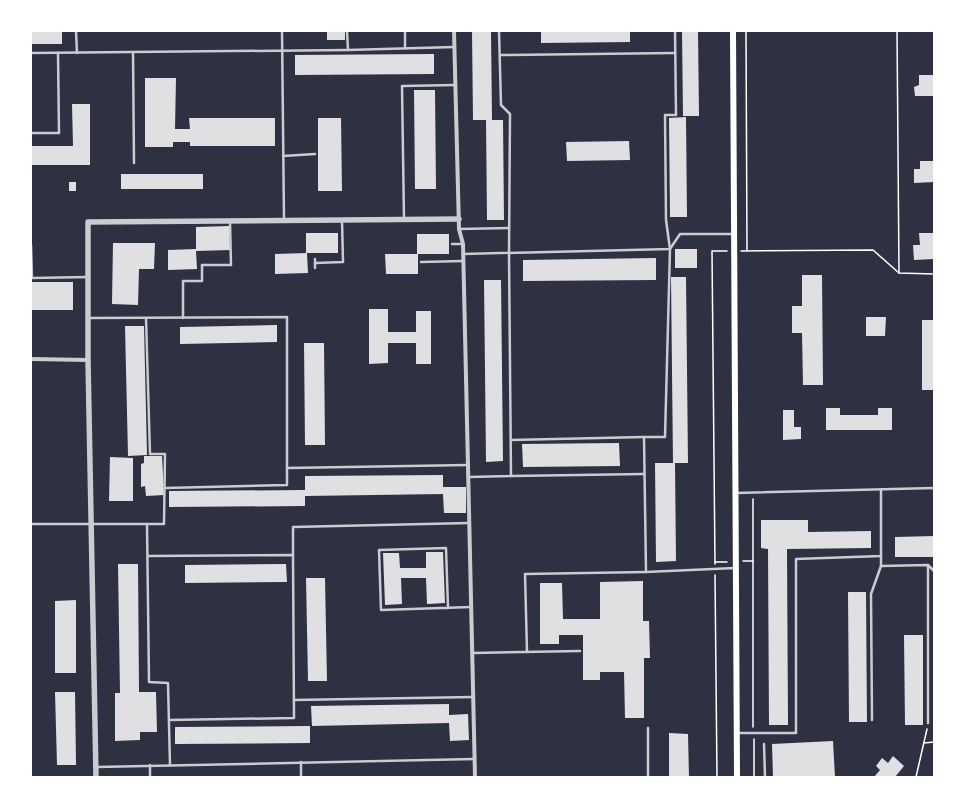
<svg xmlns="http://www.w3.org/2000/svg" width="965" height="808" viewBox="0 0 965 808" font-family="Helvetica,sans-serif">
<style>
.building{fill:#e0e0e3}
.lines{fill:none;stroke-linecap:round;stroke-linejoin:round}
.path{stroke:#fff;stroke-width:1.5}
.service{stroke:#caccd0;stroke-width:2.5}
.minor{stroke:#caccd0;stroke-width:4}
.tertiary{stroke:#caccd0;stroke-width:5.5}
.secondary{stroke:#fff;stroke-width:6}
</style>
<rect width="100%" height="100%" fill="#2d3142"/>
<g class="building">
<rect x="31" y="31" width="31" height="13"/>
<rect x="327" y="31" width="18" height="9"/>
<polygon points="472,31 491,31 492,120 503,120 504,220 487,220 486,120 473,120"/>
<polygon points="541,31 630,31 630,42 541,43"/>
<polygon points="682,31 698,31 699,116 683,116"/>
<polygon points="434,54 434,74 295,75 295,55"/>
<polygon points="919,75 934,75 934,96 915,96 914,87 919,85"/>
<polygon points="145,78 176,78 175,129 190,129 189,118 275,118 275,146 190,146 190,142 173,142 173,147 145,147"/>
<polygon points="414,90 435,90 436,189 415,189"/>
<polygon points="72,104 90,104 90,165 31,165 31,146 73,146"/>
<polygon points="686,117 687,217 670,217 669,118"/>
<polygon points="318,118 341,118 342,191 318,191"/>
<polygon points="629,141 630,160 567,161 566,142"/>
<polygon points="920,161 934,161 934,182 914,183 914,169 920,169"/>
<rect x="121" y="174" width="82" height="15"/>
<rect x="69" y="182" width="7" height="9"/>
<polygon points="229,226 230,250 196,251 197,269 168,270 168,250 196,249 196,227"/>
<rect x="306" y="233" width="32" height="20"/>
<polygon points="919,233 934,233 934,259 914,260 913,245 920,245"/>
<rect x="417" y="234" width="32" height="20"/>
<polygon points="113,243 155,243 154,269 139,269 138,305 112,304"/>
<rect x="675" y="249" width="22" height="19"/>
<polygon points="307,253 308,273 275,274 275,254"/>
<polygon points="385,254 418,254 418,274 386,274"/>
<polygon points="656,258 656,280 523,281 523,260"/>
<polygon points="802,275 822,275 823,385 803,385 802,333 792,333 792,306 802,306"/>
<polygon points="671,277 686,277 688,463 675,463 676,561 656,562 655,463 673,463"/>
<polygon points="484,280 501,280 503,461 486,462"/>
<rect x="31" y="282" width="42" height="28"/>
<polygon points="369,309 388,309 388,332 416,332 416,311 431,311 431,364 416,364 416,343 388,343 388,363 369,364"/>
<polygon points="866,317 886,317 885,336 866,336"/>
<rect x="922" y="320" width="12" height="70"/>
<polygon points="277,325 277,342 180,344 180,327"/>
<polygon points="125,326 144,326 147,455 128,456"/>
<polygon points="304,343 324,343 325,445 305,445"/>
<polygon points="826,408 840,408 840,415 878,415 878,408 892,408 892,430 826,430"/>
<polygon points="783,410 794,410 794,427 801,427 801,439 783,440"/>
<polygon points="619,443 620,466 523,467 522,444"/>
<polygon points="144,456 162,456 164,495 146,496 145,486 141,487 141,464 144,463"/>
<polygon points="110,457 133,458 133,501 109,501"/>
<polygon points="443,475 443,487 466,487 466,513 444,513 443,494 305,496 305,506 169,507 169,491 305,490 305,476"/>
<polygon points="761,520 808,520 808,532 871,531 871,548 787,549 788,725 769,725 768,549 761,548"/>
<polygon points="934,536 934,557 895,557 895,537"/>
<polygon points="426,552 443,552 445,603 427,604 426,578 401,578 402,604 385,605 383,553 399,553 400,568 426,568"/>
<polygon points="118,564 138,564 139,692 156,692 157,732 140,732 140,740 115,741 115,693 120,693"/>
<polygon points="286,564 287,582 185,583 185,565"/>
<polygon points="306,578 325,578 327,681 308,681"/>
<polygon points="643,581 643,621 649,621 650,658 644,658 644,718 625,718 624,672 600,672 600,680 583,680 583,635 559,635 559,644 540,644 540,583 562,583 563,619 600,619 600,582"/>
<polygon points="848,592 866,592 867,722 849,722"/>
<polygon points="76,600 76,673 55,673 55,601"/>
<polygon points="904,635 923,635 923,725 905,725"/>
<polygon points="55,692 75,692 76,765 57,765"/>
<polygon points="449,704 449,715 468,714 469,740 450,741 449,723 312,726 311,706"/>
<polygon points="310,726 310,743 175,744 175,727"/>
<polygon points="669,733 688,734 689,777 669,777"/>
<polygon points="833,741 835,777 773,777 772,744"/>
<polygon points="893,756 904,766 895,777 874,777 880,770 876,766 882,758 888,763"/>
</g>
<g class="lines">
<g class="path">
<polyline points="746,31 747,251"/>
<polyline points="897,31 899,273"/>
<polyline points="741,251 873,250 899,273 934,274"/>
<polyline points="753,499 753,727"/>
<polyline points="743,561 753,561"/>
<polyline points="715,562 727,562"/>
<polyline points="715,564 712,251 727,251"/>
<polyline points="715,575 717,777"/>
<polyline points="754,739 754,777"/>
<polyline points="924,743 934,742"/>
<polyline points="916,777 927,729"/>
</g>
<g class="service">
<polyline points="76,31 77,53"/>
<polyline points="282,31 284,220"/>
<polyline points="347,31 348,50"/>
<polyline points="405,31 405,48"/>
<polyline points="675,31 676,115 665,115 666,220 670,249 665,437 644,437 646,572 735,568"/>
<polyline points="133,52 134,163"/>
<polyline points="31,53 348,50 454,47"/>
<polyline points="500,55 675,53"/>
<polyline points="31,133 59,133 58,53"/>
<polyline points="283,156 315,154"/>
<polyline points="404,220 402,86 455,85"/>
<polyline points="459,229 509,228"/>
<polyline points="452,244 462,244"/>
<polyline points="31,245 32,278 88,277"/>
<polyline points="463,254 670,249 680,234 734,234"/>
<polyline points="315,259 315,263 343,262 342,220"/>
<polyline points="421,262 463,261"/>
<polyline points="315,268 315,263"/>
<polyline points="88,318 287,317 287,468"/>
<polyline points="183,318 183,281 202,281 202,265 231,265 230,221"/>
<polyline points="511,440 644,437"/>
<polyline points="511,476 644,474"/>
<polyline points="469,477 511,476 509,253 510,114 501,105 499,31"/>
<polyline points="166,488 287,485 287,468 468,465"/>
<polyline points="736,493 934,488"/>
<polyline points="31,524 164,524 165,454 150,454 146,318"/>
<polyline points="147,525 149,682 168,683 170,765"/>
<polyline points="293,555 293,527 469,523"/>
<polyline points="148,556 293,555 294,718 169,720"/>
<polyline points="881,556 881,566 928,565 934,571"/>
<polyline points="928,565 928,723"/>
<polyline points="448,608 446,548 379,550 381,610 471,607"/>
<polyline points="527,652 525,574 646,572"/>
<polyline points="473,653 580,651"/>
<polyline points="294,700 473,697"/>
<polyline points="872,720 871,594 881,566"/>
<polyline points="648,728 648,777"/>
<polyline points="737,733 796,733 796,559 881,556 881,490"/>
<polyline points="764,744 765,777"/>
<polyline points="301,762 301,777"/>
<polyline points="150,765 150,777"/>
<polyline points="97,767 474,759"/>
</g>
<g class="minor">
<polyline points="454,31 459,229 463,244 475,777"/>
<polyline points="31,359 88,360"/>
</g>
<polyline class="tertiary" points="96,777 88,360 88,222 459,219"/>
<polyline class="secondary" points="733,31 737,777"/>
</g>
<rect width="965" height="808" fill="none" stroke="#ffffff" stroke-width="64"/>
</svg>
